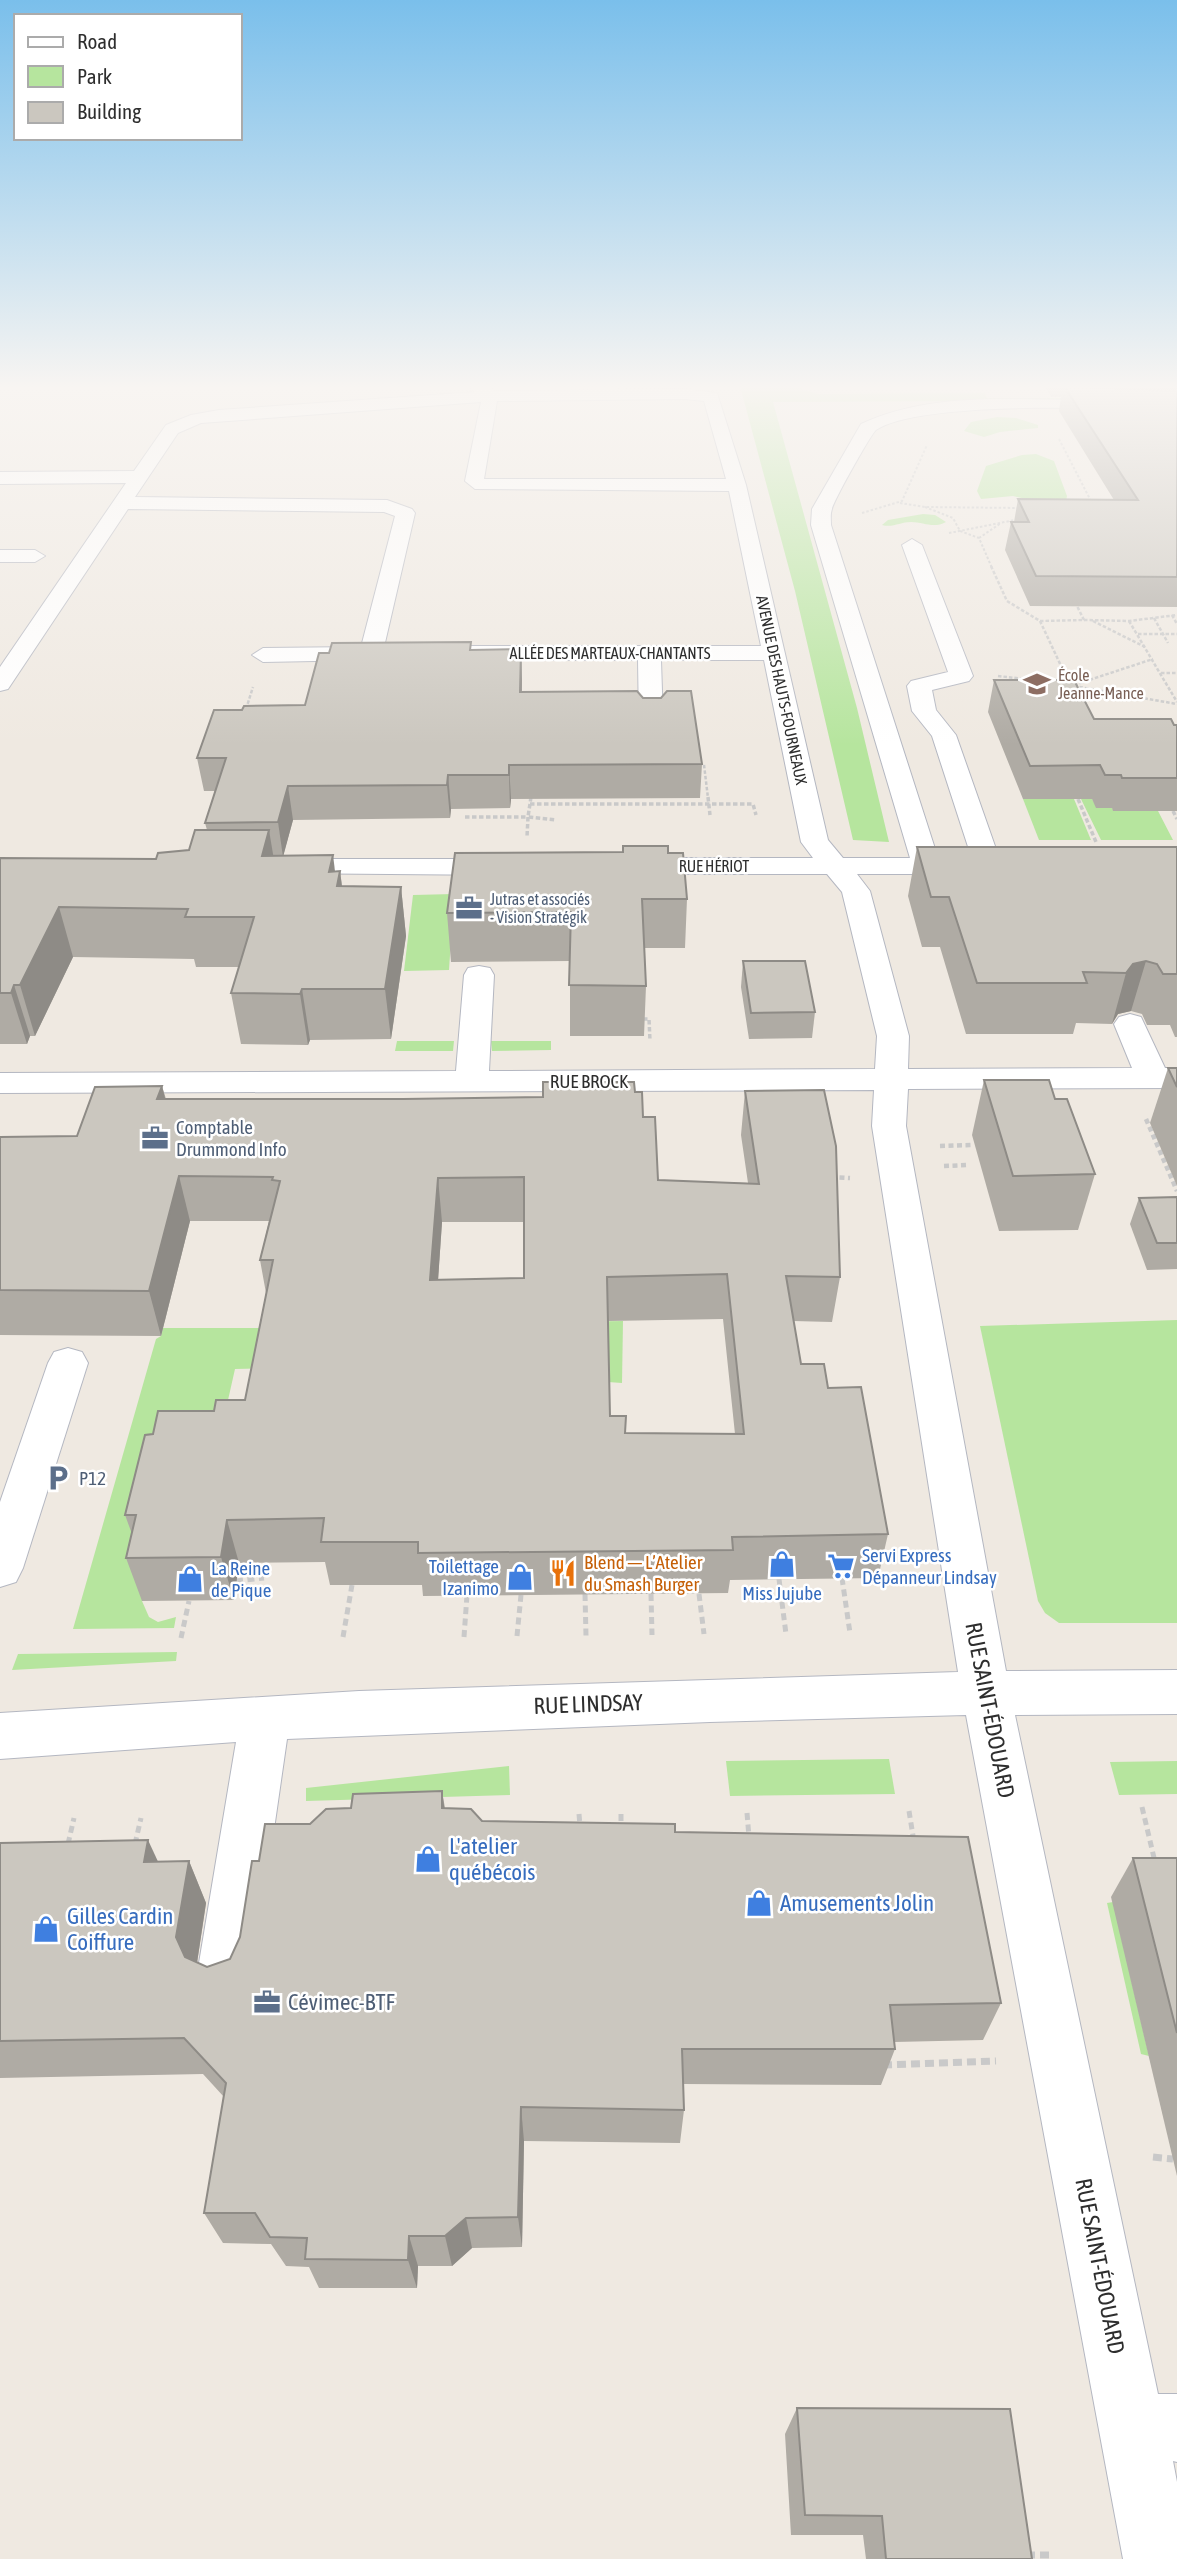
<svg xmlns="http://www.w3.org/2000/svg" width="1177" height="2559" viewBox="0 0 1177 2559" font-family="'Asap Condensed',sans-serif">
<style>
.green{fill:#b6e59e}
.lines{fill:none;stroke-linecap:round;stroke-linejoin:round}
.minor-casing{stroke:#b4b7c1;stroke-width:2}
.path-far5{stroke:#c9c9c9;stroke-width:2;stroke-dasharray:2.5 2;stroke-linecap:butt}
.path-far4{stroke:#c9c9c9;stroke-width:2.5;stroke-dasharray:3.5 2;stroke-linecap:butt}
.path-far3{stroke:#c9c9c9;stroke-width:3.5;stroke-dasharray:4.5 2.5;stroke-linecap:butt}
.path-far2{stroke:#c9c9c9;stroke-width:4.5;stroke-dasharray:5 3.5;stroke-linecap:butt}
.path-far1{stroke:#c9c9c9;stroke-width:5;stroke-dasharray:7 4.5;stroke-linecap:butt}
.path{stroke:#c9c9c9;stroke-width:7;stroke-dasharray:9 5;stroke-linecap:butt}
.minor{fill:#fff;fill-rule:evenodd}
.wall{fill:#afaba4;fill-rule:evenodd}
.shaded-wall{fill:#8e8b86}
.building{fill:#cbc7bf;stroke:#8e8b86;stroke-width:2;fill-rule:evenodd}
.labels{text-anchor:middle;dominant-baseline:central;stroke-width:5;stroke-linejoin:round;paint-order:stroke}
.far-street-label{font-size:16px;fill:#2e2e2e;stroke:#fff}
.far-education-label{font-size:16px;fill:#785e54;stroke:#fff;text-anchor:start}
.far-service-label{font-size:16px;fill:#4e5e75;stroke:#fff;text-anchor:start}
.street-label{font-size:19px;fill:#2e2e2e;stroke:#fff}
.service-label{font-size:19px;fill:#4e5e75;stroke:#fff;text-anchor:start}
.shop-label{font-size:19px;fill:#366cbe;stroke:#fff;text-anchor:start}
.food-label{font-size:19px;fill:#c56008;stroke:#fff;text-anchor:start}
.near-street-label{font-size:23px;fill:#2e2e2e;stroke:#fff}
.near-shop-label{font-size:23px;fill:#366cbe;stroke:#fff;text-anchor:start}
.near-service-label{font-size:23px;fill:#4e5e75;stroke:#fff;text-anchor:start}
</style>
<rect width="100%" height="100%" fill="#efe9e1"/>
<g class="green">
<polygon points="740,386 792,386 818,394 985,393 987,398 1177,398 1177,400 773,402 857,708 889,842 853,840 795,591"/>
<polygon points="997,417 1016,418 1038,425 1038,428 1000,432 984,437 964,431 971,422"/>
<polygon points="1036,454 1054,461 1067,496 1066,501 1035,501 1013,496 981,499 977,491 986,466 1022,455"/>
<path d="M923,514l12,1 11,7c-13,7 -22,0 -35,0 -11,0 -18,6 -29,3l6,-5z"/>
<polygon points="1023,799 1074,799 1091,840 1039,840"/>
<polygon points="1081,799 1092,799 1097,808 1112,808 1114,811 1158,811 1173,840 1101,840"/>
<polygon points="454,894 449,970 404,971 413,895"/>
<polygon points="397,1041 454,1041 453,1051 395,1051"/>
<polygon points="491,1041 551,1041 551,1050 492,1051"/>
<polygon points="1177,1320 1177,1623 1059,1623 1045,1613 1038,1601 980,1326"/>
<polygon points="623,1321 622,1383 608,1382 557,1322"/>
<polygon points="163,1328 278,1328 270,1368 235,1369 219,1440 142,1601 149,1617 158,1622 176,1617 174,1628 73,1629 156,1339 161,1336"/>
<polygon points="177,1652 176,1661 12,1670 18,1654"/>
<polygon points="889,1759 895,1794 730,1796 726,1761"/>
<polygon points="1177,1761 1177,1794 1119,1795 1110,1762"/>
<polygon points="509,1766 510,1795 306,1801 306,1788"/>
<polygon points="1113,1902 1149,2056 1141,2054 1107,1903"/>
</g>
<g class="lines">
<defs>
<g id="minor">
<path d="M469,386h19l6,5 191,-2 32,4 29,92 82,355 15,18h67l-99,-333 1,-16 49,-85c65,-30 138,-25 208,-24 36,0 72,-1 108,4v10c-54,-8 -259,-13 -301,16 -5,4 -42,70 -44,79 -2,5 -1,11 -1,16l107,333 34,1 -40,-123 -20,-25 -5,-25 4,-5 37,-9 -46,-127 10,-6 10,6 51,131 -4,5 -37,9 4,20 20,25 46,131 -4,6 -10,2 -12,-4 -11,4h-108l13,17 39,145 -1,33 224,-1 -18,-44 5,-7 11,-3 11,3 24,51h12v20l-269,1 -2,37 100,545 171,-1v44l-162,1 143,679h19v68l-4,-1 4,21v77h-54l-157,-844 -256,7 -423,17 -34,236 -8,20 -20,8 -20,-8 -8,-20 39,-233 -236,17v-46l359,-22 599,-19 -86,-546 2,-36 -874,3v-20l456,-2 8,-96 4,-7 11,-2 11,2 4,7 -5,96 386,-2 2,-33 -35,-144 -15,-18h-194l-10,-2 -4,-6 4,-6 10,-2h180l-12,-16 -37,-182h-103l2,63 -3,5h-18l-3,-5 -1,-63h-170l-11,-7 11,-7h293l-32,-155 -254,-2 -10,-8 16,-79 -280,21 -23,10 -43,64 252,3 25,9 3,4 -31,134 35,2 3,5 -3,5 -156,3 -11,-7 11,-7 98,-1 34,-131 -11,-4 -256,-3 -120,180 -8,2v-24l126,-184 -126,1v-12l134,-1 32,-46 25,-10 28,-5 256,-18zM685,399l19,2 22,78h-242l13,-78z"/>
<polygon points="0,550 35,550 45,556 35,562 0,562"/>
<polygon points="283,859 506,859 516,861 520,867 516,873 506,875 273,873 269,867 273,861"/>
<polygon points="68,1348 82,1352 88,1363 23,1568 16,1582 0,1587 0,1502 48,1363 54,1352"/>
</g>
</defs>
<use href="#minor" class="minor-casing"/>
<g class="path-far5">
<polyline points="1059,439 1092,503"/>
<polyline points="900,503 925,507 1020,508"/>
<polyline points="925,507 953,518 960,531 979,538 992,568"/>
<polyline points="862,513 902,501 927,445"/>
<polyline points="949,533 1020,519"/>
<polyline points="979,538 1001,523"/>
</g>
<g class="path-far4">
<polyline points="991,566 1007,601 1040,621 1069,683"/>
<polyline points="1172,615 1177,624"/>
<polyline points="1154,618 1168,643"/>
<polyline points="1084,620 1129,621 1177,615"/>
<polyline points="1040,621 1084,620 1077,606"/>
<polyline points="1093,621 1145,647"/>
<polyline points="1129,621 1177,702"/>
<polyline points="1138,634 1177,634"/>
<polyline points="1161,673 1177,673"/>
<polyline points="998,676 1042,681"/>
<polyline points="1074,685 1153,659"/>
<polyline points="1074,686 1177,704"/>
<polyline points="246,709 253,687"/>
<polyline points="704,765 708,798"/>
</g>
<g class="path-far3">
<polyline points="531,797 528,817 556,820"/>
<polyline points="708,797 710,815"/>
<polyline points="1078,799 1096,842"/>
<polyline points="530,804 753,804 756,815"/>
<polyline points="1173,811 1177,819"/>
<polyline points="465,817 528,817 527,837"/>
<polyline points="643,1019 649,1019 650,1041"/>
</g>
<g class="path-far2">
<polyline points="1146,1119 1177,1191"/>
<polyline points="940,1146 974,1145"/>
<polyline points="944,1166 968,1165"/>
<polyline points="831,1177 850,1178"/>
</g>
<g class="path-far1">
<polyline points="842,1578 850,1633"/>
<polyline points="779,1579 786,1634"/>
<polyline points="236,1581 264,1578"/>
<polyline points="585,1594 586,1636"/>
<polyline points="651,1594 652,1635"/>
<polyline points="699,1594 704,1634"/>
<polyline points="517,1636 521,1595"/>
<polyline points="343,1637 352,1585"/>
<polyline points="464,1637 467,1595"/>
<polyline points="181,1638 189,1601"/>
<polyline points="1142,1807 1155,1862"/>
<polyline points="909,1811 914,1842"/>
<polyline points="747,1813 749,1837"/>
<polyline points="579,1814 580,1826"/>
<polyline points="621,1814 621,1826"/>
<polyline points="68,1844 74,1818"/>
<polyline points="135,1844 141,1818"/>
</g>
<g class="path">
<polyline points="883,2065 996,2061"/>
<polyline points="1153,2157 1173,2159"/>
<polyline points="1026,2555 1050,2555"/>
</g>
<use href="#minor" class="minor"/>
</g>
<g class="wall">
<polygon points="1045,386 1177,386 1177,607 1030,606 1005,550 1011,522 1014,522 1018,499 1114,500 1059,411 1061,397 1051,397"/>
<polygon points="471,642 471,650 521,649 522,692 702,764 700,798 511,799 510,808 451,809 450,818 293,820 283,856 335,871 340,871 342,886 401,887 406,936 391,1039 310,1040 308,1045 241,1044 231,993 239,967 196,967 194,959 73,957 35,1036 30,1036 27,1044 0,1044 0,858 156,859 189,850 207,830 205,823 215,791 204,791 197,758 242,710 305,705 329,653"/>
<polygon points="994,680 1094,719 1177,725 1177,811 1113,811 1112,808 1096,808 1092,799 1023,799 988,712"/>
<polygon points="917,847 1177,847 1177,1037 1175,1037 1170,1025 1147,1025 1142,1014 1131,1011 1118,1014 1112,1024 1076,1023 1073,1034 966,1034 940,947 922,947 908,896"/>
<polygon points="668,853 687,899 685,948 644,948 646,986 644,1036 570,1036 570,961 451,962 447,913"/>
<polygon points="743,961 815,1012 812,1038 749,1039 741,987"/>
<polygon points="1168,1068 1177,1068 1177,1186 1150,1123"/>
<polygon points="984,1080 1095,1174 1078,1230 999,1231 972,1135"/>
<path d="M162,1086l4,13h237l140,-2 92,-5 8,25 15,63 90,3 -7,-48 4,-44 95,186 -8,45 -39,-1 8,43 27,24 60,146 -10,44 -148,2 -2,13 -305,3 -1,-11h-92l-5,-23 -86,1 -5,37 -92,1 -16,-43 6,-24 -7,-19 28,-81 92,-34 21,-107 -6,-33 9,-39h-79l-29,115 -161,-1v-198l77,-1zM442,1222h82v56l-86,2zM723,1319l12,115 -109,-1 -16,-17 -2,-95z"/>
<polygon points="1177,1197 1177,1269 1147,1270 1130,1224 1139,1198"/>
<polygon points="442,1791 445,1808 482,1821 675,1832 1001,2003 983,2040 894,2042 895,2049 881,2085 684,2084 684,2110 680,2143 524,2141 522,2247 472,2248 452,2266 418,2266 417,2288 319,2288 309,2267 286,2266 271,2244 223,2243 204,2213 224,2097 203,2074 0,2078 0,1843 158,1862 189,1861 206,1903 197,1963 207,1967 230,1959 240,1937 259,1861 310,1824 351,1808"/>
<polygon points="1133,1858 1177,1858 1177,2176 1111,1897"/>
<polygon points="797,2408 1032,2559 866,2559 863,2535 791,2535 785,2434"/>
</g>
<g class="shaded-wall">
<polygon points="521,649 522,681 521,724 520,692"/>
<polygon points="509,765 511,799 510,808 509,775"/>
<polygon points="448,775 451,809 450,818 447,785"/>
<polygon points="288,786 293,820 283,857 278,822"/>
<polygon points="269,830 277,878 262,856"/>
<polygon points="333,855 339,904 329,872"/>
<polygon points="340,871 346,920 337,886"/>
<polygon points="401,887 406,936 391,1039 385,989"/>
<polygon points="59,907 73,957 35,1036 20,985"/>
<polygon points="1146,961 1131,1011 1118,1014 1112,1024 1126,973 1133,964"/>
<polygon points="14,985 30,1036 27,1044 11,993"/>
<polygon points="302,989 310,1040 308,1045 300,994"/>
<polygon points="162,1086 173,1130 157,1099"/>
<polygon points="179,1176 190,1221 161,1336 149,1291"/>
<polygon points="438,1178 442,1222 435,1325 430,1280"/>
<polygon points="227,1520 239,1563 234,1600 221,1557"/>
<polygon points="442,1791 448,1834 442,1808"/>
<polygon points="148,1840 167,1881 144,1862"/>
<polygon points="189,1861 206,1903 195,1976 185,1957 176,1937"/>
<polygon points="521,2107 524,2141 522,2247 518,2217"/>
<polygon points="466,2218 472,2248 452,2266 445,2236"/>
<polygon points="409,2236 418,2266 417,2288 408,2260"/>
</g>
<g class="building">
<polygon points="1064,386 1177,391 1177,577 1036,576 1011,522 1029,522 1018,499 1138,500"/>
<polygon points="471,642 470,650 521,649 520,692 637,691 643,698 661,698 667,691 691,691 702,764 509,765 509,775 448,775 447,785 288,786 278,822 205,823 226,758 197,758 214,710 242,710 244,706 305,705 319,653 329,653 332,643"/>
<polygon points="994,680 1074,680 1094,719 1171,719 1174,725 1177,725 1177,778 1122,778 1121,775 1105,775 1100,765 1030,766"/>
<polygon points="195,830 269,830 262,856 333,855 329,872 340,871 337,886 401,887 385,989 302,989 300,994 231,993 254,917 185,917 188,909 59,907 20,985 14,985 11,993 0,993 0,858 156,859 158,853 189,850"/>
<polygon points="623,846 668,846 668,853 683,853 687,899 642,899 646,986 569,985 571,912 447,913 455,853 623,852"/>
<polygon points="917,847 1177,847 1177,974 1163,974 1157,964 1146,961 1133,964 1126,973 1083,972 1087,983 977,983 949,897 931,897"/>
<polygon points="743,961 805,961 815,1012 751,1013"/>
<polygon points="1168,1068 1177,1068 1177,1087"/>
<polygon points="984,1080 1049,1080 1055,1099 1067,1099 1095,1174 1013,1176"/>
<path d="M543,1082h91l1,10h7l1,25h12l3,63 101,4 -14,-93 79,-1 12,56 4,131 -54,-1 15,88h23l4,24 33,-1 27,147 -156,3 1,13 -315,3v-11h-97l3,-24 -97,2 -6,37 -95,1 10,-43h-11l20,-80 8,-1 5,-23h56l2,-11h29l28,-140h-13l20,-79 -8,-1 1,-3 -94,-1 -30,115 -149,-1v-153l77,-1 18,-49 67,-1 -5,13h246l140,-2zM524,1177v101l-94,2 8,-102zM727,1274l17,160 -119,-1 1,-17h-16l-3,-139z"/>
<polygon points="1177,1197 1177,1243 1157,1243 1139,1198"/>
<polygon points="442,1791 442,1808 471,1809 482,1821 675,1824 675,1832 968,1837 1001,2003 890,2005 895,2049 682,2049 684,2110 521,2107 518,2217 466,2218 445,2236 409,2236 408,2260 305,2259 307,2238 270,2237 255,2213 204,2213 226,2083 184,2038 0,2041 0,1843 148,1840 144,1862 189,1861 176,1937 185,1957 207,1967 230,1959 240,1937 252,1861 259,1861 265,1824 310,1824 326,1809 351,1808 353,1794"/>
<polygon points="1133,1858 1177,1858 1177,2033"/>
<polygon points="797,2408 1010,2409 1032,2559 886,2559 882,2516 805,2515"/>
</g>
<linearGradient id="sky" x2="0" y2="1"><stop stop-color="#7abfeb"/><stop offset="0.52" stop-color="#f8f5f2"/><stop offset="1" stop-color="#f8f5f2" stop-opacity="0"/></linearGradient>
<rect width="1177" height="745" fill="url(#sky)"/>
<defs>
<symbol id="school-bare" viewBox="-9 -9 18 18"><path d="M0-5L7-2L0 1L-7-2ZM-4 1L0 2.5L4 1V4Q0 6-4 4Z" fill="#8d6e63" stroke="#fff" stroke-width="2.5" paint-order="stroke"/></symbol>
<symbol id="office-bare" viewBox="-9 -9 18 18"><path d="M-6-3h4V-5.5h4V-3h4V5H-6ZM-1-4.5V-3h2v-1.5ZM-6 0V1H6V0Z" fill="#5c6f8a" stroke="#fff" stroke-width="2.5" paint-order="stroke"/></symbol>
<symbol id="parking-bare" viewBox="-9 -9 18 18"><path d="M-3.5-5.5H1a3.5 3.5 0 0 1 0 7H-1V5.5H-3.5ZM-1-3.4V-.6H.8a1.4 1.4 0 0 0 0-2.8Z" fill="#5c6f8a" stroke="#fff" stroke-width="2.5" paint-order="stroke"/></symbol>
<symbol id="shop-bare" viewBox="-9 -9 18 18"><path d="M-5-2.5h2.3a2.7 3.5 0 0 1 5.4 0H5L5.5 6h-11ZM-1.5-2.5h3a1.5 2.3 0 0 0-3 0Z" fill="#3f7fe0" stroke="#fff" stroke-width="2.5" paint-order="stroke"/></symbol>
<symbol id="supermarket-bare" viewBox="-9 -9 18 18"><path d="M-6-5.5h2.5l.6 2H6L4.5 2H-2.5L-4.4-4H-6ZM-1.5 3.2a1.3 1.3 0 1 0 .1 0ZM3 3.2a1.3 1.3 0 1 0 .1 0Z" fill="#3f7fe0" stroke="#fff" stroke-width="2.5" paint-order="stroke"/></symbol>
<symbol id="restaurant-bare" viewBox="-9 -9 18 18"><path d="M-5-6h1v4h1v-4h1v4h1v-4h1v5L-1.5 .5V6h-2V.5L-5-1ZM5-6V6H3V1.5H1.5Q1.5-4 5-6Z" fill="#e8710a" stroke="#fff" stroke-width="2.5" paint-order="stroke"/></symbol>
</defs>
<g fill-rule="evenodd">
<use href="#school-bare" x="1018" y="665" width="38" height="38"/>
<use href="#office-bare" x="450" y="889" width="38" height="38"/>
<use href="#office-bare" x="136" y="1119" width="38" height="38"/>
<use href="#parking-bare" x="39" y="1459" width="38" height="38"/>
<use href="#shop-bare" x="763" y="1545" width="38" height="38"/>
<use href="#supermarket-bare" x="822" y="1547" width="38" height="38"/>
<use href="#restaurant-bare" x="544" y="1554" width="38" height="38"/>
<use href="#shop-bare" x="501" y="1558" width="38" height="38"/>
<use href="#shop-bare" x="171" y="1560" width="38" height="38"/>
<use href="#shop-bare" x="409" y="1840" width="38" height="38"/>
<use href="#shop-bare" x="740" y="1884" width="38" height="38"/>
<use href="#shop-bare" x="27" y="1910" width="38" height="38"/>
<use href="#office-bare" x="248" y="1983" width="38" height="38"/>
</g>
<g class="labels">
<g class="far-street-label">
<text x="610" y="653">ALLÉE DES MARTEAUX-CHANTANTS</text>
<text transform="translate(782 690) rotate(78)">AVENUE DES HAUTS-FOURNEAUX</text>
<text x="714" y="866">RUE HÉRIOT</text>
</g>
<g class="far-education-label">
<text x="1058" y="675">École<tspan x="1058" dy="18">Jeanne-Mance</tspan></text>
</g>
<g class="far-service-label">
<text x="490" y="899">Jutras et associés<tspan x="490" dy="18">- Vision Stratégik</tspan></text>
</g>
<g class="street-label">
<text x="589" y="1081">RUE BROCK</text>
</g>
<g class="service-label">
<text x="176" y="1127">Comptable<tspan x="176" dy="22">Drummond Info</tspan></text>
<text x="79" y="1478">P12</text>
</g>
<g class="shop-label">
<text x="862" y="1555">Servi Express<tspan x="862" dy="22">Dépanneur Lindsay</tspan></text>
<text x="499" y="1566" text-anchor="end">Toilettage<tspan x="499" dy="22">Izanimo</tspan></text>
<text x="211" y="1568">La Reine<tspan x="211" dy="22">de Pique</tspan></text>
<text x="782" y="1593" text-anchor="middle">Miss Jujube</text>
</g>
<g class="food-label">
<text x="584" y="1562">Blend — L’Atelier<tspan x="584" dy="22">du Smash Burger</tspan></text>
</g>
<g class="near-street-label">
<text transform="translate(588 1704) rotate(-2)">RUE LINDSAY</text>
<text transform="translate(990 1710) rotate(79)">RUE SAINT-ÉDOUARD</text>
<text transform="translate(1100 2266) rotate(79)">RUE SAINT-ÉDOUARD</text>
</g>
<g class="near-shop-label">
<text x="449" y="1846">L'atelier<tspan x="449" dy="26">québécois</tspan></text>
<text x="780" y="1903">Amusements Jolin</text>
<text x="67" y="1916">Gilles Cardin<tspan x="67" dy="26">Coiffure</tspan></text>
</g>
<g class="near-service-label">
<text x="288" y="2002">Cévimec-BTF</text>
</g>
</g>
<rect x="14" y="14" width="228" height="126" fill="#ffffff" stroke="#ababab" stroke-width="2"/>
<rect x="28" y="37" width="35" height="10" fill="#ffffff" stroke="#ababab" stroke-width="2"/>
<text x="77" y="49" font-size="21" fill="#2e2e2e">Road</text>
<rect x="28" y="66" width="35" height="21" fill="#b6e59e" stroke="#ababab" stroke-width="2"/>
<text x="77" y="84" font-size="21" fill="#2e2e2e">Park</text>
<rect x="28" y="102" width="35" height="21" fill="#cbc7bf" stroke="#ababab" stroke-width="2"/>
<text x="77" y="119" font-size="21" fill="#2e2e2e">Building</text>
</svg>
